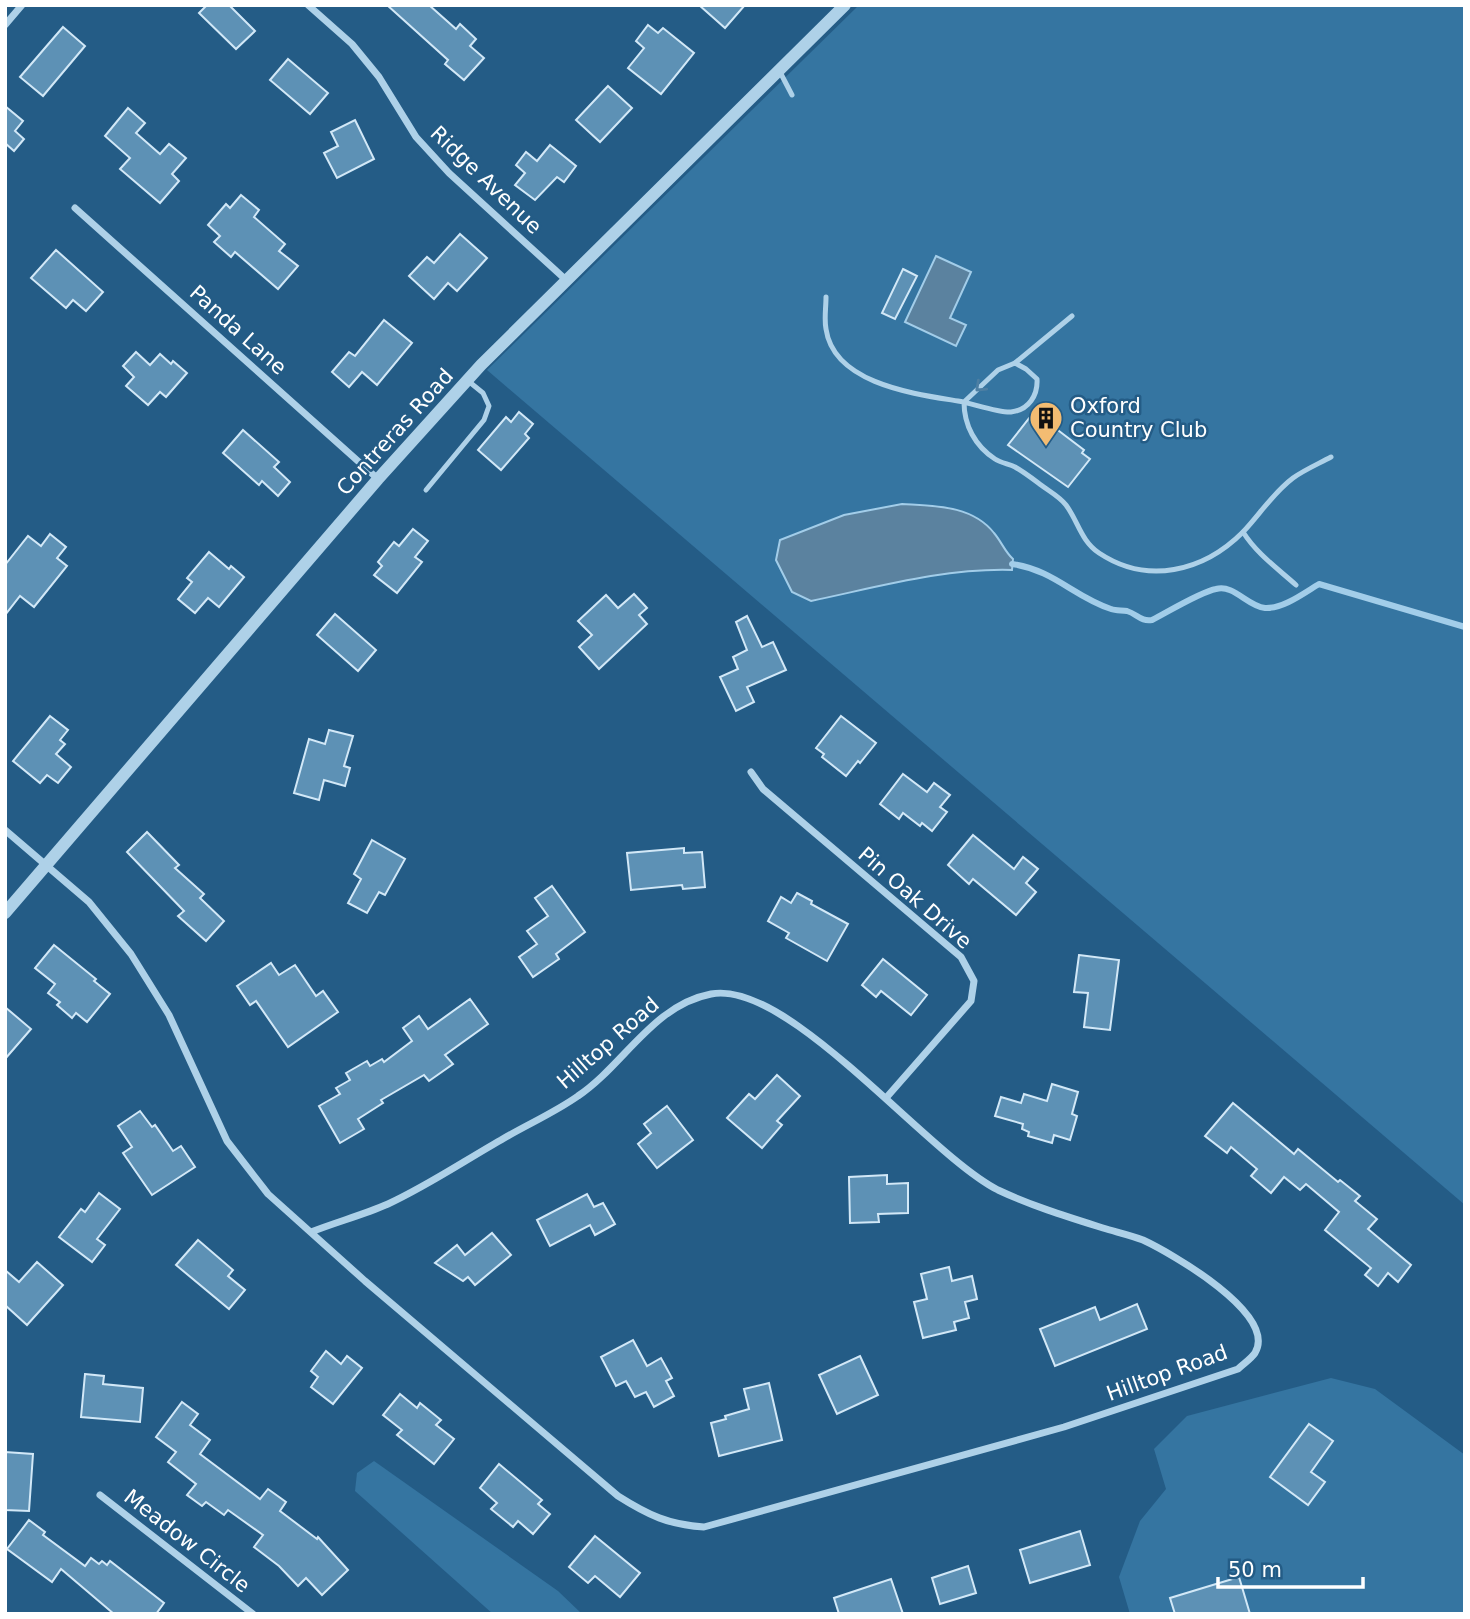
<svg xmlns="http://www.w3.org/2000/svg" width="1470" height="1619" viewBox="0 0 1470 1619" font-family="'DejaVu Sans',sans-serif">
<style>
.green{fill:#3575a1}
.water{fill:#5b829f;stroke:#a2cde9;stroke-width:2}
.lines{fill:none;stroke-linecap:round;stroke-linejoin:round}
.stream{stroke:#a2cde9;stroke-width:6}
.building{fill:#5d91b5;stroke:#d2e8f7;stroke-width:2}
.service{stroke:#aed1e8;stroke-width:5}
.minor{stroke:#aed1e8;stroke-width:7}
.tertiary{stroke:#aed1e8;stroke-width:12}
.oneway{stroke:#4d7fa3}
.labels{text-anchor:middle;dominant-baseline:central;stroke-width:5;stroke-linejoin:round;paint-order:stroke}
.street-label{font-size:21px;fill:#fff;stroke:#245c86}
.poi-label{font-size:21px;fill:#fff;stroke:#245c86;text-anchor:start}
</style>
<rect width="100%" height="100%" fill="#245c86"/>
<g class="green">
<polygon points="859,5 1465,5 1465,1205 487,370"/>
<polygon points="1331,1378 1375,1389 1465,1455 1465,1614 1130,1614 1119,1577 1140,1521 1166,1489 1154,1449 1187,1416"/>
<polygon points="374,1461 558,1591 582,1614 493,1614 355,1491 357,1473"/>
</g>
<g class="water">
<polygon points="936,256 971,272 950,318 966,325 956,346 905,322"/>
<path d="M902,504c32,2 70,1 92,29 7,8 11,19 19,26l-1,11c-68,-2 -134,17 -201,31l-19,-9 -16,-32 4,-20 64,-25z"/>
</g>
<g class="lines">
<path class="stream" d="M1012,564c42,6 62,33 99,45 5,2 11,1 16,2 10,3 14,11 25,9 16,-8 48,-28 64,-31 18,-5 31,17 49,19 18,1 39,-15 54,-24l146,43"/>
</g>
<g class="building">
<polygon points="207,5 229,5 255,31 236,49 199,13"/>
<polygon points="387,5 429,5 456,29 460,24 476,39 470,46 484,58 464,80 445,64 448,60"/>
<polygon points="699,5 745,5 725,28"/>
<polygon points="648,25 658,33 663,28 694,53 661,94 628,68 644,48 636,41"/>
<polygon points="63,27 85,46 43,96 20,77"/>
<polygon points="288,59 328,93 310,114 270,80"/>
<polygon points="608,86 632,108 600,142 576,120"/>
<polygon points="5,106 23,121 15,131 24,139 14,151 5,143"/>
<polygon points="128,108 145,123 136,133 160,154 169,144 186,158 172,174 179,181 160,203 120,169 130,158 105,136"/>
<polygon points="355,120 374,159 337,178 324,153 338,146 331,132"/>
<polygon points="550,145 576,166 564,182 557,177 535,200 515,185 525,173 516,165 526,152 537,161"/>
<polygon points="241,195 259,210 254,217 285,244 279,251 298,266 278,289 235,252 231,257 214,242 220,236 208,225 226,204 230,208"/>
<polygon points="460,234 487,258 457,291 448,283 434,299 409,276 427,257 434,263"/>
<polygon points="56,250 103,292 86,311 73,300 66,308 31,278"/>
<polygon points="903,269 917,276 895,319 882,313"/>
<polygon points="384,320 412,343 377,385 362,372 349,387 332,372 349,352 355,356"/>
<polygon points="136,352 150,365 160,354 171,364 173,361 187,373 166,397 160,392 148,405 126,386 134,377 123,366"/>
<polygon points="519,412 533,424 525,434 529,438 501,470 478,450 506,417 511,422"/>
<polygon points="1034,412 1084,450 1082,453 1090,459 1068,487 1008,445"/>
<polygon points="243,430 279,462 274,467 290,482 278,496 262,481 259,485 223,453"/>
<polygon points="413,529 428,541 415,557 422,562 397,593 374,575 382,566 378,562 394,542 399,546"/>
<polygon points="50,534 66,547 57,558 67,566 34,607 20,596 5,615 5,565 28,536 41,546"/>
<polygon points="209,552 229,569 231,566 244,577 219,607 208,598 195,613 178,599 192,582 187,578"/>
<polygon points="634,594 647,608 639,615 647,624 599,669 579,647 592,635 578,621 606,595 618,608"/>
<polygon points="335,614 376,650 358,671 317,635"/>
<polygon points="747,616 762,647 773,642 786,670 747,687 754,702 736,711 720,677 738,669 733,657 747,650 736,622"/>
<polygon points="50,716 68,730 60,740 65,744 56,754 71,767 58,783 47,775 40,783 13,761"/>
<polygon points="841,716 876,743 860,763 858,761 846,776 822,757 824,754 816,748"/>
<polygon points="329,730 353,736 344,766 350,768 345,786 324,780 319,800 294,793 309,739 325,744"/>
<polygon points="903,774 927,792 934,783 950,795 940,807 947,812 932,831 922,823 920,826 903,813 899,819 880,804"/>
<polygon points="147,832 179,865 175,868 204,894 200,898 224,921 206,941 178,916 184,911 127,852"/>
<polygon points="973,835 1014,869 1023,857 1038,869 1026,883 1036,892 1016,915 973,879 969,884 948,865"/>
<polygon points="372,840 405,859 385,895 379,892 367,913 348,903 361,879 354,874"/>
<polygon points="684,848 684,853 702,852 705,887 683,889 682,885 631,890 627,853"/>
<polygon points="552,886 585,932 556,954 559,959 533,977 519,957 537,944 527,931 548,916 535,898"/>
<polygon points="797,893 812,901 811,904 848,924 827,961 786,938 789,933 768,921 781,897 791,903"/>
<polygon points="54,945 96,979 94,981 110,994 87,1022 76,1013 72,1018 57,1005 60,1002 48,993 55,984 35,968"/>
<polygon points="1079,955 1119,960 1110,1030 1084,1027 1088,993 1074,992"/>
<polygon points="883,959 927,995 911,1015 881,991 876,997 862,985"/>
<polygon points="271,963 279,975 295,965 316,996 323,991 338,1012 288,1047 256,1001 250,1005 237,986"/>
<polygon points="470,999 488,1024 445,1055 453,1064 429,1081 424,1075 381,1100 383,1103 358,1119 364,1129 340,1143 319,1106 340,1094 336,1088 350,1080 346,1073 367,1061 370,1066 382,1059 384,1062 412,1041 403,1028 419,1016 428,1029"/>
<polygon points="5,1007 31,1029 5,1059"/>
<polygon points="777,1075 800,1096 777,1121 782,1125 762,1148 727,1118 749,1094 755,1099"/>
<polygon points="1052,1084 1078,1092 1072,1114 1077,1116 1070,1140 1054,1135 1052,1143 1028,1136 1029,1132 1022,1129 1023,1124 995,1116 1001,1097 1021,1103 1024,1094 1047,1101"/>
<polygon points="1233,1103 1294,1154 1298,1149 1338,1182 1340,1180 1360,1196 1355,1201 1377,1219 1368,1229 1411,1265 1398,1282 1388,1273 1378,1286 1365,1275 1371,1268 1325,1230 1339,1212 1306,1184 1300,1190 1284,1177 1271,1193 1251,1176 1257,1169 1231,1147 1227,1153 1205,1136"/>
<polygon points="667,1106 693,1140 657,1168 638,1144 651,1133 644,1124"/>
<polygon points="140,1111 152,1127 155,1125 173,1151 181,1146 195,1167 152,1195 123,1153 132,1147 118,1126"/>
<polygon points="887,1175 887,1184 908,1183 908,1213 878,1214 879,1222 850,1223 849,1177"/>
<polygon points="99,1193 120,1209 97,1239 105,1245 92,1262 59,1237 81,1209 85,1212"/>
<polygon points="587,1194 594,1207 603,1203 615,1224 595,1235 590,1225 550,1246 537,1220"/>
<polygon points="492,1233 511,1255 475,1285 468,1277 463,1281 435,1263 457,1245 465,1255"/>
<polygon points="198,1240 233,1270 228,1276 245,1290 229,1309 176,1265"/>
<polygon points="37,1262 63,1285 27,1325 5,1305 5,1270 19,1282"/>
<polygon points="949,1267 952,1281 972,1276 977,1299 965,1302 969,1318 954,1322 956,1330 923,1338 914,1302 927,1299 921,1274"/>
<polygon points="1137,1304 1147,1329 1055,1366 1040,1329 1095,1307 1100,1320"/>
<polygon points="633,1340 647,1366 661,1358 672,1378 666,1381 674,1396 654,1407 646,1392 635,1397 626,1381 616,1386 601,1357"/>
<polygon points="326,1351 341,1364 347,1356 362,1368 333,1404 311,1387 318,1377 311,1371"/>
<polygon points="860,1356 878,1395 837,1414 819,1375"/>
<polygon points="85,1374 104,1376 103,1384 143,1388 140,1422 81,1417"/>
<polygon points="769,1383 782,1440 719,1456 711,1423 726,1419 725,1416 749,1409 744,1389"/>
<polygon points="400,1394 417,1408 420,1403 441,1420 436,1425 454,1439 434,1464 397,1435 402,1430 383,1415"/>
<polygon points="182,1402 198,1414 190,1425 210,1440 200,1454 260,1499 268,1489 286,1502 280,1511 317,1539 318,1537 348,1570 322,1595 306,1578 298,1586 279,1566 254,1547 263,1535 228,1510 224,1515 206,1502 202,1506 187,1495 196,1484 168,1462 176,1452 156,1437"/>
<polygon points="1309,1424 1333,1441 1311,1472 1325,1482 1308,1505 1270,1477"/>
<polygon points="5,1452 33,1454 29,1511 5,1510"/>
<polygon points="499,1464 542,1500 538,1504 550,1514 533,1534 518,1521 513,1527 491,1509 497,1503 480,1488"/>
<polygon points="29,1520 45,1532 43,1535 85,1566 91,1558 99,1564 102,1561 107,1565 110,1561 164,1603 156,1614 114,1614 61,1569 52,1582 7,1549"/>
<polygon points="1080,1531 1090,1565 1030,1583 1020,1550"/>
<polygon points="595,1536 640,1573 620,1597 595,1576 588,1583 569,1567"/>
<polygon points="968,1566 976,1593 940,1604 932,1578"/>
<polygon points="1239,1577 1250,1614 1175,1614 1170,1598"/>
<polygon points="891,1579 903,1614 839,1614 834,1598"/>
</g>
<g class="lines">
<g class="service">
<polyline points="780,72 792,95"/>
<path d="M826,297c0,11 -2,22 0,32 8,55 89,65 132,72 13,2 41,12 53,11 18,-2 27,-17 26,-33l-11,-10 -11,-6 -17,7 -34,32c0,23 11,44 31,57 6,4 14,5 20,8 9,5 18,12 26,18 8,6 19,12 25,20 12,16 15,36 33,48 48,32 104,19 144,-21 17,-18 30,-39 50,-54 11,-8 25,-14 38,-21"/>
<polyline points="1015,363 1072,316"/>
<polyline points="426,490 484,420 489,406 483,393 467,380"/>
<path d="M1243,532c14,22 34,36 53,53"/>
</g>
<g class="minor">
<polyline points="308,5 352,44 379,77 416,137 449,173 565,279"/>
<polyline points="5,25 22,5"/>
<polyline points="75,208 378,479"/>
<polyline points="751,772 763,789 961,957 974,981 971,1001 886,1098"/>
<path d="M5,830l84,72 42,52 38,61 58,126 41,53 97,87 253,215c30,19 51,29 86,31l360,-100 174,-58c5,-5 13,-10 17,-16 23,-39 -84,-100 -112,-113 -13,-5 -27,-8 -40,-12 -35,-11 -71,-22 -105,-38 -71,-36 -210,-211 -287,-196 -58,11 -87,71 -133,102 -24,17 -52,29 -77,44 -37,21 -74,46 -113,64 -25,11 -52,18 -77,28"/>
<polyline points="100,1495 253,1614"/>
</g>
<polyline class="tertiary" points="5,913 378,479 481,365 845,5"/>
</g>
<defs><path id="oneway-chevron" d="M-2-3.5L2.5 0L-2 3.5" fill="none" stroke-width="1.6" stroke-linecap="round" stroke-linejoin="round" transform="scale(1.75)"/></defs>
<use class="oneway" href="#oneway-chevron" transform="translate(980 387) rotate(137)"/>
<defs>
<symbol id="building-pin" viewBox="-11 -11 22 30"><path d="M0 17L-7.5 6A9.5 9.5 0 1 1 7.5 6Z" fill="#f3bc72" stroke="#245c86"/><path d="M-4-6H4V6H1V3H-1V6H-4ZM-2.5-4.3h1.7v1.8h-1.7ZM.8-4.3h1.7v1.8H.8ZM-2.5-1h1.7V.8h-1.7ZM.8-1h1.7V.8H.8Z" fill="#111"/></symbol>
</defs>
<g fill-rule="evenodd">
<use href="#building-pin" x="1027" y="399" width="38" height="52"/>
</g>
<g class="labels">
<g class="street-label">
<text transform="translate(486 180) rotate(44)">Ridge Avenue</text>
<text transform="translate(238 330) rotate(42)">Panda Lane</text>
<text transform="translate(395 432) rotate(-48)">Contreras Road</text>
<text transform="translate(915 898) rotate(41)">Pin Oak Drive</text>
<text transform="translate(608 1043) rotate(-41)">Hilltop Road</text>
<text transform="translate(1167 1373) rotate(-20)">Hilltop Road</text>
<text transform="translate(187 1541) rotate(38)">Meadow Circle</text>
</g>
<g class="poi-label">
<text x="1070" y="406">Oxford<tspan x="1070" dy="24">Country Club</tspan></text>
</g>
</g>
<rect width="1470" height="1619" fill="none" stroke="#ffffff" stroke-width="14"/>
<path d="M1218 1577v10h145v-10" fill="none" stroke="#ffffff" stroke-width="3.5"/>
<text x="1228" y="1577" font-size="21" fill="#ffffff" stroke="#245c86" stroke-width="5" paint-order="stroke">50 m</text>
</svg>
